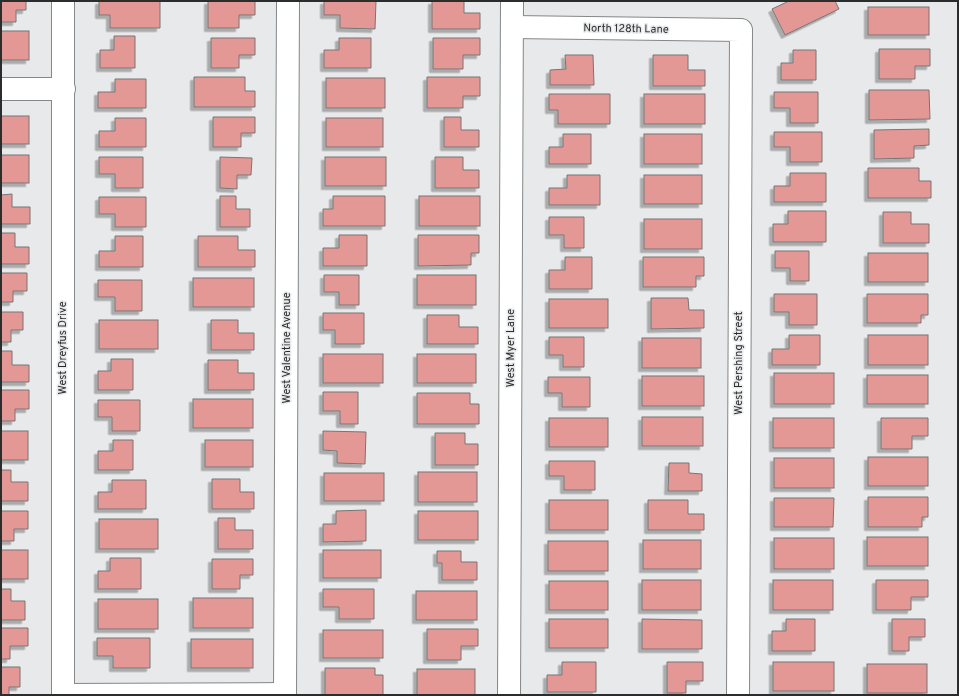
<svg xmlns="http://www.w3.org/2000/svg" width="959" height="696" viewBox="0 0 959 696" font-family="Overpass,sans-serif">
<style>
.building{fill:#e49896;stroke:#767574;filter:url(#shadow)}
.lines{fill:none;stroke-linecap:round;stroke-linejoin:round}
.minor-casing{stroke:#858687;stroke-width:24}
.minor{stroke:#fff;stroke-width:22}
.labels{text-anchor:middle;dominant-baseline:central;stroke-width:3;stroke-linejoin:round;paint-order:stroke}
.street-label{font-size:11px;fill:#2b2c2c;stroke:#e8e9ea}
</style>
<defs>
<filter id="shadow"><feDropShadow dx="-3.5" dy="3.5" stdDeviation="0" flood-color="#0004"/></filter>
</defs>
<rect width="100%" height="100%" fill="#e8e9ea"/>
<g class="building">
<polygon points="1,1 26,1 26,10 16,10 16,22 1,22"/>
<polygon points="99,1 160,1 160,28 110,28 110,15 99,15"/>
<polygon points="208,1 255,1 255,15 239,15 239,28 208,28"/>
<polygon points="324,1 376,1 375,29 340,28 340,15 324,15"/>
<polygon points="432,1 464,1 464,13 480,13 480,29 432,29"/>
<polygon points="789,1 835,1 839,9 785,35 772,9"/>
<rect x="868" y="7" width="61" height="28"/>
<rect x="1" y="31" width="28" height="29"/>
<polygon points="114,36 135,36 135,68 100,68 100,50 114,50"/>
<polygon points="211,38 255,38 255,55 239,55 239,68 211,68"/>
<polygon points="339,38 371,38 371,68 324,68 324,50 339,50"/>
<polygon points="433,38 480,38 480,55 463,55 463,69 433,69"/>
<polygon points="879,49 930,49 930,66 915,66 915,79 879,79"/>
<polygon points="793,50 816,50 816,80 781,80 781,63 793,63"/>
<polygon points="565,55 593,55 594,85 550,85 550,70 566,69"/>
<polygon points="653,55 688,55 688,70 705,70 705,86 653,86"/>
<polygon points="194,77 245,77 245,91 255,91 255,107 194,107"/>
<polygon points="427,77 480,77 480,96 463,96 463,108 427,108"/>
<rect x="326" y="78" width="59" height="30"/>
<polygon points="115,79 146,79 146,108 98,108 98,92 115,92"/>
<polygon points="869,90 929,90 930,119 869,120"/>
<polygon points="774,92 818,92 818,123 790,123 790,108 774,108"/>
<polygon points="549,94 610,94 610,124 558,124 558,110 549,110"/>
<rect x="644" y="94" width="61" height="30"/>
<rect x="1" y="116" width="28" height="28"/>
<polygon points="213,117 255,117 255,133 241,133 241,147 213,147"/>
<polygon points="444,117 461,117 461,130 479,130 479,147 444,147"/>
<polygon points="115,118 146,118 146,147 99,147 99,131 115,131"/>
<rect x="326" y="118" width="57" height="29"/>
<polygon points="929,129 929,145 914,146 914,158 874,159 874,130"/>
<polygon points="774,132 822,132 822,162 790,162 790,147 774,147"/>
<polygon points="563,134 591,134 591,164 549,164 549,147 563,147"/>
<rect x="644" y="134" width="58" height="30"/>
<rect x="1" y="155" width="28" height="28"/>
<polygon points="99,157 143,157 143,188 115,188 115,174 99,174"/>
<polygon points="220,157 252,158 251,175 237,175 237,189 220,188"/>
<rect x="325" y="157" width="61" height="29"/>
<polygon points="435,157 463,157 463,170 479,170 479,188 435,188"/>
<polygon points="868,168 919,168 919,181 931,181 931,198 868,198"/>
<polygon points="790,173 826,173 826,202 774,202 774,186 790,186"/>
<polygon points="567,175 600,175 600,205 549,205 549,188 567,188"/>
<rect x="644" y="175" width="58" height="29"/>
<polygon points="12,194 12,207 30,207 30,224 1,224 1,195"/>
<polygon points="220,196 236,196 236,209 250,209 250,227 220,227"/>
<polygon points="333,196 385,196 385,226 323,226 323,209 333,209"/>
<rect x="419" y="196" width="61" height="30"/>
<polygon points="99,197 146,197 146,227 115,227 115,214 99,214"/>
<polygon points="788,211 826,211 826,242 773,242 773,224 788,224"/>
<polygon points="883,212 911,212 911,224 929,224 929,243 883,243"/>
<polygon points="549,217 584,217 584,248 564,248 564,235 549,235"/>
<rect x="644" y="219" width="58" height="30"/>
<polygon points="1,233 15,233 15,247 29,247 29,264 1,264"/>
<polygon points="339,235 367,235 367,266 323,266 323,248 339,248"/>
<polygon points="418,235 479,235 479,253 471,253 471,265 418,266"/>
<polygon points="115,236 143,236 143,267 99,267 99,251 115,251"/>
<polygon points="198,236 238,236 238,250 255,250 255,267 198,267"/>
<polygon points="775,251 809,251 809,281 790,281 790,268 775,268"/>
<rect x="868" y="253" width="60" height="29"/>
<polygon points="565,257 592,257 592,289 549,289 549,270 565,270"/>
<polygon points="643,257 704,257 704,276 696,276 696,287 643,287"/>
<polygon points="1,273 27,273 27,291 13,291 13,302 1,302"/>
<polygon points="324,275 359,275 359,305 339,305 339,292 324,292"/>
<rect x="417" y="275" width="59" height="30"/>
<rect x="193" y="278" width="61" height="29"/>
<polygon points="98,280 142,280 142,311 115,311 115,297 98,297"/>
<polygon points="774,294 817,294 817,325 789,325 789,312 774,312"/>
<polygon points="867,294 928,294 928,315 921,315 921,323 867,323"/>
<polygon points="651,298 688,298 689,310 704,310 704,328 651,329"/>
<rect x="549" y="299" width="59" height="29"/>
<polygon points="1,312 23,312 23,330 11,330 11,342 1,342"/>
<polygon points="323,313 364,313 364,344 335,344 335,330 323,330"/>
<polygon points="427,315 459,315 459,327 478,327 478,344 427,344"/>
<rect x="99" y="320" width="59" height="29"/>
<polygon points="211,320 238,320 238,333 254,333 254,350 211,350"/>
<polygon points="789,335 820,335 820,365 772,365 772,349 789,349"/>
<rect x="868" y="335" width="60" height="30"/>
<polygon points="549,337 584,337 584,367 563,367 563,355 549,355"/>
<rect x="642" y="338" width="59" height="30"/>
<polygon points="1,351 12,351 12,365 29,365 29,382 1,382"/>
<rect x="323" y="354" width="60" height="29"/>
<rect x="417" y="354" width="59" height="29"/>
<polygon points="111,359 133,359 133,390 98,390 98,371 111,371"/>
<polygon points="208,360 238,360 238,373 254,373 254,390 208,390"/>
<rect x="774" y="373" width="60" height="31"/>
<rect x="867" y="375" width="61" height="29"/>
<rect x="642" y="376" width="62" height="30"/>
<polygon points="548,377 590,377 590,407 562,407 562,393 548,393"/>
<polygon points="1,390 29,390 29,409 15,409 15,421 1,421"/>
<polygon points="323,392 358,392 358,424 340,424 340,411 323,411"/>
<polygon points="417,393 470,393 470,404 479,404 479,424 417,424"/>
<rect x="193" y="399" width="60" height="29"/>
<polygon points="98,400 140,400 140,431 112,431 112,417 98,417"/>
<rect x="642" y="417" width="61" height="29"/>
<rect x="549" y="418" width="59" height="29"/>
<rect x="773" y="418" width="61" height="30"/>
<polygon points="881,418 928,418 928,436 912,436 912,449 881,449"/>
<rect x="1" y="431" width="27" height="29"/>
<polygon points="323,431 366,432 365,464 337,463 337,451 323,450"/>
<polygon points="435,433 465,433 465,444 478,444 478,465 435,465"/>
<polygon points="113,440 133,440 133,470 98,470 98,451 113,451"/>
<rect x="205" y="440" width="48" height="27"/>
<rect x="868" y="457" width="60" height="29"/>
<rect x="774" y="458" width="60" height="30"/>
<polygon points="549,461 595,461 595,490 564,490 564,476 549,476"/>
<polygon points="669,463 689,463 689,473 702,474 702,491 668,491"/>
<polygon points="1,470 11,470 11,482 28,482 28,501 1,501"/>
<rect x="418" y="472" width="59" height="30"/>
<rect x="324" y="473" width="60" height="28"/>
<polygon points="212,479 240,479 240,492 254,492 254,509 212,509"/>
<polygon points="112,480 146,480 146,509 98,509 98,492 112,492"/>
<polygon points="868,497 928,497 928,517 922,517 922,527 868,527"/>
<polygon points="774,498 834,498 833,527 774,527"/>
<rect x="549" y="500" width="59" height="30"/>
<polygon points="648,500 688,500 688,514 704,514 704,530 648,530"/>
<polygon points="366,510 366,541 323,542 323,524 336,524 336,511"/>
<polygon points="1,511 28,511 28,529 14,529 14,541 1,541"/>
<rect x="418" y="511" width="60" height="29"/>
<polygon points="218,518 235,518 235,530 253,530 253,549 218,549"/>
<rect x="99" y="519" width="59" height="30"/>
<rect x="867" y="537" width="61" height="29"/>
<rect x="774" y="538" width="60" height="31"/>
<rect x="643" y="540" width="58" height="29"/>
<rect x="548" y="541" width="60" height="30"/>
<rect x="1" y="550" width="27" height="29"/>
<rect x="323" y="550" width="58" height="28"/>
<polygon points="437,551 461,551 461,562 477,562 477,580 442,580 442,563 437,563"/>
<polygon points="110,558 141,558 141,589 98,589 98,571 110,571"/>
<polygon points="212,559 253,559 253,575 240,575 240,589 212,589"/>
<rect x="642" y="580" width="59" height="30"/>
<rect x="773" y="580" width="60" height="30"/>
<polygon points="876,580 928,580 928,597 911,597 911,610 876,610"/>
<rect x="549" y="581" width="59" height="29"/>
<polygon points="1,589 11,589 11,601 25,601 25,620 1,620"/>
<polygon points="323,589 374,589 374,619 339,619 339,607 323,607"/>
<rect x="416" y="591" width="61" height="29"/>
<rect x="193" y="598" width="60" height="30"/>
<rect x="98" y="599" width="60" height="30"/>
<rect x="549" y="619" width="59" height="29"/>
<polygon points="642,619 702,620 702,649 642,649"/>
<polygon points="786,619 815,619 815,651 772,651 772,631 786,631"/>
<polygon points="892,619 925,619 925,637 909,637 909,651 892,651"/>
<polygon points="1,628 28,628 28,646 10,646 10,659 1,659"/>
<polygon points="427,629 478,629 478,646 461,646 461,660 427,660"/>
<rect x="323" y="630" width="60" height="28"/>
<polygon points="97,638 150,638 150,668 113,668 113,656 97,656"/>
<rect x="191" y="639" width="62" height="29"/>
<polygon points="562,662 596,662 596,692 547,692 547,675 562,675"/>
<polygon points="667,662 703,662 703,681 686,681 686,693 667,693"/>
<rect x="773" y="662" width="61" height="29"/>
<rect x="867" y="664" width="60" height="29"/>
<polygon points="1,667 20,667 20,687 9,687 9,695 1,695"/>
<polygon points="325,668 375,668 375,675 383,675 383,695 325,695"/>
<rect x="417" y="669" width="58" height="26"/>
</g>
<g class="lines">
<defs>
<g id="minor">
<polyline points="512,27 741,30 738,695"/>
<polyline points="1,89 64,89"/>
<polyline points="63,695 63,1"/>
<polyline points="63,695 285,694"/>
<polyline points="285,695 288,1"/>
<polyline points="509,695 512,1"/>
</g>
</defs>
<use href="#minor" class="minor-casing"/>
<use href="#minor" class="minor"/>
</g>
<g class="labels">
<g class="street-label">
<text transform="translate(626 29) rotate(1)">North 128th Lane</text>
<text transform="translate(63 348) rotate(-90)">West Dreyfus Drive</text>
<text transform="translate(287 348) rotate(-90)">West Valentine Avenue</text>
<text transform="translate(511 348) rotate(-90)">West Myer Lane</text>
<text transform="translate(739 363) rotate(-90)">West Pershing Street</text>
</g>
</g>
<rect width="959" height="696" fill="none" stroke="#2b2c2c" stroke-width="4"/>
</svg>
